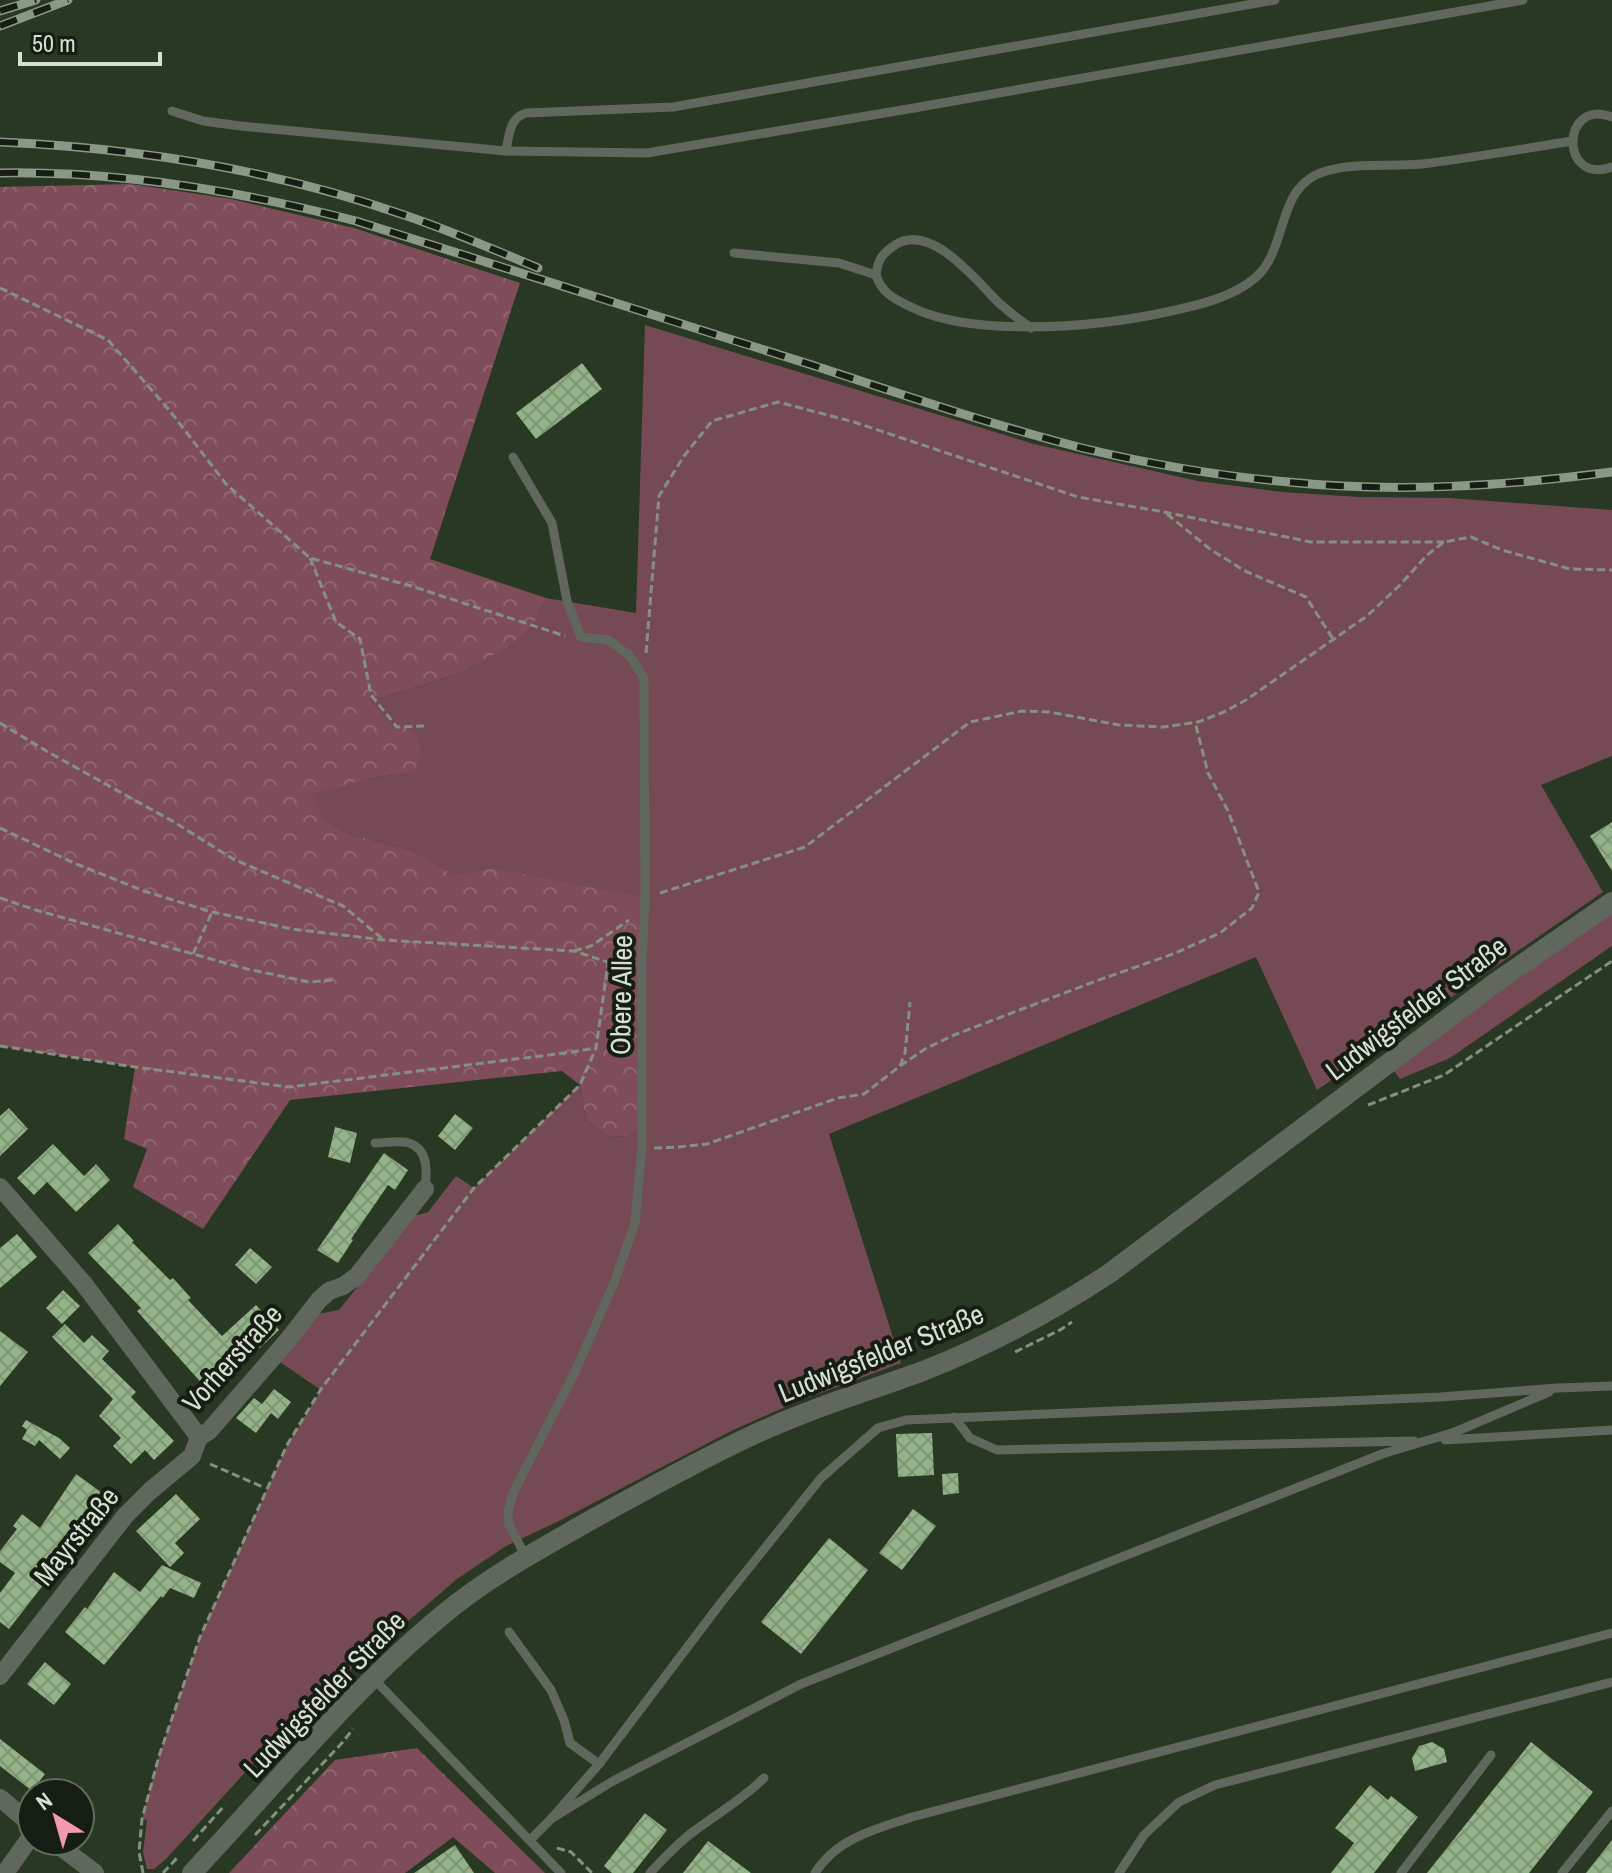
<svg xmlns="http://www.w3.org/2000/svg" width="1612" height="1873" viewBox="0 0 1612 1873" font-family="'Archivo Narrow',sans-serif">
<style>
.green{fill:#764a55}
.forest{fill:url(#forest-crowns)}
.building{fill:url(#building-cross-hatch)}
.lines{fill:none;stroke-linecap:round;stroke-linejoin:round}
.path{stroke:#859180;stroke-width:3;stroke-dasharray:8 4;stroke-linecap:butt}
.service{stroke:#60685d;stroke-width:9}
.minor{stroke:#60685d;stroke-width:18}
.tertiary{stroke:#60685d;stroke-width:20}
.rail-casing{stroke:#8b9886;stroke-width:9}
.rail{stroke:#161d13;stroke-width:6;stroke-dasharray:18;stroke-linecap:butt}
.labels{text-anchor:middle;dominant-baseline:central;stroke-width:8;stroke-linejoin:round;paint-order:stroke}
.street-label{font-size:28px;fill:#d6e0d2;stroke:#161d13}
</style>
<defs>
<pattern id="forest-crowns" width="20" height="18" patternUnits="userSpaceOnUse" patternTransform="scale(2)"><rect width="20" height="18" fill="#7e4d59"/><path d="M2 6a3 3 0 1 1 6 0M12 15a3 3 0 1 1 6 0" fill="none" stroke="#906670"/></pattern>
<pattern id="building-cross-hatch" width="8" height="8" patternUnits="userSpaceOnUse" patternTransform="scale(2)"><rect width="8" height="8" fill="#93b287"/><path d="M0 0l8 8M0 8l8-8" fill="none" stroke="#7e9675"/></pattern>
</defs>
<rect width="100%" height="100%" fill="#283822"/>
<g class="green">
<polygon points="645,325 1034,444 1198,481 1282,492 1359,497 1450,498 1612,510 1612,756 1541,785 1603,892 1317,1090 1256,957 829,1134 901,1363 794,1403 731,1431 559,1521 506,1546 457,1579 358,1664 326,1687 304,1708 166,1859 154,1869 147,1869 143,1852 147,1820 142,1819 159,1756 200,1637 287,1445 321,1390 280,1362 317,1314 339,1310 414,1216 428,1212 456,1176 474,1188 580,1085 586,1120 608,1136 627,1137 492,868 456,877 410,850 349,834 323,821 311,793 376,777 413,773 416,732 386,720 371,701 452,676 533,626 546,598 636,613"/>
<polygon points="1612,912 1612,946 1450,1058 1400,1079 1394,1071 1498,993"/>
</g>
<g class="forest">
<polygon points="131,184 231,199 354,228 520,283 430,559 546,598 533,626 506,648 452,676 371,701 387,720 416,732 422,754 413,773 376,777 312,794 324,821 349,834 410,850 455,876 492,868 645,898 645,1130 633,1131 627,1137 608,1136 586,1120 580,1085 562,1071 290,1100 203,1229 133,1187 147,1149 124,1139 135,1067 0,1046 0,187"/>
<polygon points="417,1748 545,1873 495,1873 453,1837 405,1873 229,1873 335,1760"/>
</g>
<g class="building">
<polygon points="582,363 602,389 536,439 516,413"/>
<polygon points="1612,822 1612,871 1590,836"/>
<polygon points="9,1108 28,1129 0,1156 0,1116"/>
<polygon points="455,1114 473,1128 455,1150 438,1136"/>
<polygon points="335,1127 357,1133 350,1163 328,1157"/>
<polygon points="53,1144 84,1176 96,1164 110,1180 76,1212 47,1182 34,1195 17,1178"/>
<polygon points="384,1153 408,1170 395,1190 388,1185 351,1239 353,1240 338,1263 317,1250"/>
<polygon points="118,1224 134,1241 132,1242 170,1280 173,1278 191,1298 188,1300 222,1336 256,1305 279,1330 251,1356 245,1350 206,1388 137,1311 141,1308 88,1253"/>
<polygon points="17,1234 37,1257 0,1288 0,1248"/>
<polygon points="250,1248 272,1267 256,1284 235,1265"/>
<polygon points="63,1290 80,1306 62,1324 46,1308"/>
<polygon points="65,1324 84,1343 92,1335 109,1351 102,1359 136,1392 131,1397 174,1441 154,1460 145,1450 131,1464 113,1446 121,1438 99,1416 113,1399 52,1337"/>
<polygon points="0,1331 28,1352 0,1386"/>
<polygon points="274,1389 291,1402 278,1419 271,1413 256,1433 236,1418 254,1398 262,1404"/>
<polygon points="26,1420 59,1438 70,1448 60,1459 39,1440 35,1446 22,1439 27,1430 22,1426"/>
<polygon points="932,1433 934,1475 898,1477 896,1434"/>
<polygon points="958,1473 959,1493 943,1495 942,1474"/>
<polygon points="76,1474 112,1500 73,1555 65,1549 47,1572 51,1575 9,1629 0,1622 0,1593 15,1573 0,1562 0,1551 17,1529 13,1526 22,1514 40,1528"/>
<polygon points="176,1494 200,1519 175,1543 184,1553 170,1567 136,1531"/>
<polygon points="913,1509 936,1526 902,1570 879,1553"/>
<polygon points="829,1538 868,1570 801,1654 761,1622"/>
<polygon points="162,1565 201,1583 194,1598 170,1588 163,1598 161,1596 104,1665 65,1632 85,1607 87,1609 114,1572 140,1592"/>
<polygon points="45,1662 71,1684 54,1705 27,1684"/>
<polygon points="0,1739 45,1774 32,1791 0,1766"/>
<polygon points="1432,1742 1444,1749 1447,1762 1415,1771 1412,1758 1419,1746"/>
<polygon points="1531,1742 1593,1792 1529,1873 1427,1873"/>
<polygon points="1370,1785 1388,1800 1391,1796 1418,1817 1374,1873 1331,1873 1354,1843 1335,1828"/>
<polygon points="645,1813 667,1830 633,1873 612,1873 604,1866"/>
<polygon points="1612,1840 1612,1873 1586,1873"/>
<polygon points="708,1841 751,1873 683,1873"/>
<polygon points="455,1845 474,1873 414,1873"/>
</g>
<g class="lines">
<g class="path">
<polyline points="0,288 108,340 170,411 226,484 310,558 411,586 565,636"/>
<polyline points="1167,514 1210,549 1245,571 1306,597 1333,639"/>
<polyline points="310,558 336,622 360,639 371,695 397,727 426,726"/>
<polyline points="646,653 659,496 684,456 712,421 778,402 854,422 1078,497 1164,512 1311,542 1444,542"/>
<polyline points="0,723 48,752 174,822 233,859 343,906 384,940"/>
<polyline points="0,828 74,863 144,891 212,912 292,929 384,940 574,951 626,968 630,967"/>
<polyline points="660,893 805,847 970,722 1022,711 1049,712 1119,725 1163,727 1198,722 1224,712 1246,700 1367,616 1400,585 1427,555 1444,542 1471,537 1502,550 1570,569 1612,570"/>
<polyline points="0,898 39,911 247,969 309,982 334,980"/>
<polyline points="574,951 591,946 629,920"/>
<polyline points="193,954 212,912"/>
<polyline points="0,1046 135,1067 289,1087 573,1052 595,1048"/>
<polyline points="900,1066 905,1053 910,1002"/>
<polyline points="1368,1105 1444,1075 1612,961"/>
<polyline points="654,1148 679,1147 707,1144 838,1098 864,1094 900,1066 925,1049 954,1035 1096,981 1173,954 1220,933 1252,908 1259,892 1228,811 1208,773 1195,722"/>
<polyline points="1015,1352 1060,1330 1072,1322"/>
<polyline points="210,1464 265,1488"/>
<polyline points="255,1835 342,1743 353,1729"/>
<polyline points="193,1841 225,1805"/>
<polyline points="557,1848 571,1852 592,1873"/>
<polyline points="143,1873 139,1852 142,1819 159,1756 200,1637 287,1445 321,1389 474,1188 580,1085 596,1048 608,963"/>
<polyline points="163,1873 177,1858"/>
</g>
<g class="service">
<polyline points="172,111 203,121 241,126 506,151 647,153 914,108 1523,0"/>
<path d="M1612,117c-51,-20 -53,69 0,50"/>
<path d="M506,151c3,-15 3,-33 20,-38l147,-6 602,-107"/>
<path d="M734,253l105,10 37,12c6,18 17,23 33,31 27,14 59,18 88,20 60,3 116,-2 174,-15 28,-6 62,-14 84,-33 35,-30 19,-92 71,-107 31,-9 64,-4 96,-7 50,-6 100,-15 150,-23"/>
<path d="M876,275c2,-16 6,-21 19,-30 35,-23 80,34 101,55 11,11 23,19 35,28"/>
<polyline points="513,457 552,523 567,601 581,637 608,640 630,656 644,678 645,898 642,964 642,1145 635,1223 614,1283 574,1374 514,1491 508,1512 509,1525 526,1557"/>
<path d="M375,1143c10,0 25,-3 34,0 20,6 18,30 16,46"/>
<polyline points="954,1417 970,1438 997,1450 1414,1441"/>
<polyline points="1445,1440 1612,1430"/>
<polyline points="509,1632 551,1690 564,1720 570,1743 599,1764"/>
<polyline points="373,1678 561,1873"/>
<polyline points="551,1819 599,1764 720,1604 821,1478 878,1428 906,1420 1441,1397 1558,1388 1612,1386"/>
<polyline points="530,1840 551,1819 613,1781 801,1684 1382,1454 1455,1432 1549,1392"/>
<path d="M650,1873c15,-16 30,-32 47,-44 24,-18 46,-30 67,-51"/>
<path d="M815,1873c22,-35 61,-44 97,-56l700,-184"/>
<polyline points="1119,1873 1144,1835 1179,1802 1215,1785 1612,1682"/>
<polyline points="1401,1873 1491,1755"/>
<polyline points="1562,1873 1612,1811"/>
</g>
<g class="minor">
<polyline points="0,1187 84,1284 199,1437 209,1431 288,1340 319,1300 329,1291 343,1286 357,1276 425,1189"/>
<polyline points="0,1676 125,1516 150,1491 192,1456 199,1437"/>
<polyline points="0,1798 32,1825"/>
<polyline points="53,1841 95,1873"/>
<polyline points="5,1873 32,1835"/>
</g>
<path class="tertiary" d="M192,1873c83,-88 159,-183 253,-260 42,-35 90,-61 137,-88 56,-31 113,-63 171,-90 55,-26 113,-43 170,-64 66,-26 128,-59 187,-98l385,-290 117,-81"/>
<defs>
<g id="rail">
<polyline points="0,11 36,0"/>
<polyline points="0,26 68,0"/>
<path d="M0,142c138,6 276,28 407,74 44,15 88,34 131,52"/>
<path d="M0,173c120,-2 240,18 356,48 153,48 306,97 459,145 88,29 177,59 267,82 67,16 137,28 206,34 108,11 216,4 324,-10"/>
</g>
</defs>
<use href="#rail" class="rail-casing"/>
<use href="#rail" class="rail"/>
</g>
<g class="labels">
<g class="street-label">
<text transform="translate(621 995) rotate(-89)">Obere Allee</text>
<text transform="translate(1416 1008) rotate(-37)">Ludwigsfelder Straße</text>
<text transform="translate(881 1353) rotate(-22)">Ludwigsfelder Straße</text>
<text transform="translate(232 1358) rotate(-48)">Vorherstraße</text>
<text transform="translate(76 1536) rotate(-51)">Mayrstraße</text>
<text transform="translate(324 1694) rotate(-46)">Ludwigsfelder Straße</text>
</g>
</g>
<g transform="translate(56 1817) rotate(323)"><circle r="38" fill="#161d13" stroke="#636b5f" stroke-width="2"/>
<path d="M0-6L14 30L0 20L-14 30Z" fill="#f29ab0"/>
<text y="-12" font-size="22" font-weight="bold" text-anchor="middle" fill="#d6e0d2">N</text>
</g>
<path d="M20 52v12h140v-12" fill="none" stroke="#d6e0d2" stroke-width="4"/>
<text x="32" y="52" font-size="24" fill="#d6e0d2" stroke="#161d13" stroke-width="6" paint-order="stroke">50 m</text>
</svg>
